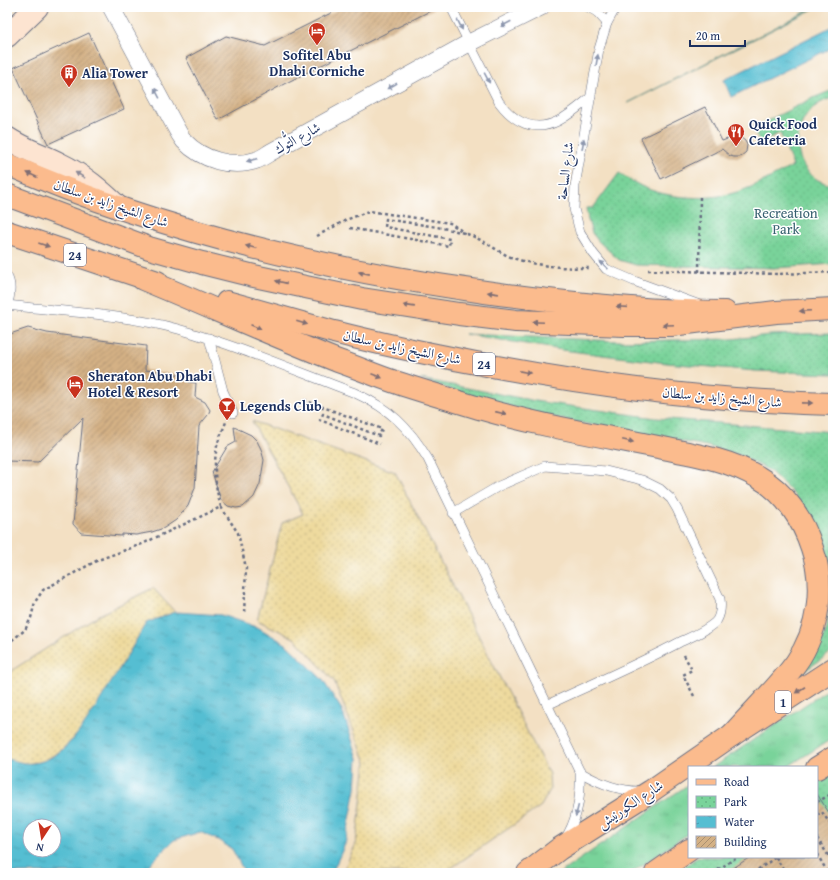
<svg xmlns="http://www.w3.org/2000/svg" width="840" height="880" viewBox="0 0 840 880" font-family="'Gentium Book Plus',Amiri,serif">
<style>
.grass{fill:url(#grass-tufts);stroke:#4a817c}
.sand{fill:url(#sand-dots);stroke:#84847e}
.park{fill:url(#park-dots);stroke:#4a817c}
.water{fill:url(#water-ripples);stroke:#387698;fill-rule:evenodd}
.building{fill:url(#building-hatch)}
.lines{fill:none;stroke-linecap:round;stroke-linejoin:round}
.lane-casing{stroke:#676d81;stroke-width:10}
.street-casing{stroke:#676d81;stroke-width:18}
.secondary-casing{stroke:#676d81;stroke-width:24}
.primary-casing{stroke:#676d81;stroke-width:24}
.highway-casing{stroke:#676d81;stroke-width:24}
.path{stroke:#676d81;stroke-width:2.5;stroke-dasharray:3 3;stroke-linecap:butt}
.lane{stroke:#fff;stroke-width:9}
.street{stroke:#fff;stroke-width:17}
.secondary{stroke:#fde4d1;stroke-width:22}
.primary{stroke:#fbbb8d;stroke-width:22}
.highway{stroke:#fbbb8d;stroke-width:22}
.oneway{fill:#8d97ae}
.oneway2{fill:#806e73}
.oneway3{fill:#8c8a98}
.labels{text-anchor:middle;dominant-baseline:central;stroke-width:3;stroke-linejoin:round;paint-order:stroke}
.shield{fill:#fff;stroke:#5f6d8e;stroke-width:1}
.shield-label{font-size:13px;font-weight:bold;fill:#1b2f5e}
.poi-label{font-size:14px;font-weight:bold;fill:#1b2f5e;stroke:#fff;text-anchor:start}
.street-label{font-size:14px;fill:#1b2f5e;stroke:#fff}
.park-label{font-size:14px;fill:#376070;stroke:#fff}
</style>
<defs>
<pattern id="grass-tufts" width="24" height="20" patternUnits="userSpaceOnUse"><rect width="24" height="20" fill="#79d39a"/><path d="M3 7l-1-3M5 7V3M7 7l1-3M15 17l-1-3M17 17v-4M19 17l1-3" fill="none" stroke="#68b587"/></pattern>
<pattern id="sand-dots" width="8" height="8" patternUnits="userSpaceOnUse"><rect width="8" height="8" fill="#eeda9e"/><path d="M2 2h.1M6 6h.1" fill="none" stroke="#ccbb8a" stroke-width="1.8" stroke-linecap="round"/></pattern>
<pattern id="park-dots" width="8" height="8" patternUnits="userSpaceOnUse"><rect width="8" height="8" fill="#79d39a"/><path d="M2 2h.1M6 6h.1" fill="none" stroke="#68b587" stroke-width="1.8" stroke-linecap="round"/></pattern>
<pattern id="water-ripples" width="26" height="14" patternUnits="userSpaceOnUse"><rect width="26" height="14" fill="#55bed2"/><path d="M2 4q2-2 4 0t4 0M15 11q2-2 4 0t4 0" fill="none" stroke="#469bae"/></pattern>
<pattern id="building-hatch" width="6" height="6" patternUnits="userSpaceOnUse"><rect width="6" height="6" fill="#d4b185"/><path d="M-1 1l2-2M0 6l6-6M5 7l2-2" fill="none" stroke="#ab9070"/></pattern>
</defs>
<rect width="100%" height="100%" fill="#fff"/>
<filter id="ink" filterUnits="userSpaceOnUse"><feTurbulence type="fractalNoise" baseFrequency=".025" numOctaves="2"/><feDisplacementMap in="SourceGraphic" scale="8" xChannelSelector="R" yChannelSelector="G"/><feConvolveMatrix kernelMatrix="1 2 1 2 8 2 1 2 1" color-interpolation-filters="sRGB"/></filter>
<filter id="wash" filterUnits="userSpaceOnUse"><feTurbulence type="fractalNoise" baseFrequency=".012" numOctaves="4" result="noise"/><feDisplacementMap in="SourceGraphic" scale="16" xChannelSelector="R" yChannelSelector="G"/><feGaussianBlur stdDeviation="0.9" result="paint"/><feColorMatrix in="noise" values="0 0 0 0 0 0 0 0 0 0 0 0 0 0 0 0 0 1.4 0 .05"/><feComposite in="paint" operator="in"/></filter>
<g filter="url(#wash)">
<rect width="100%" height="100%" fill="#f3e0c3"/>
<g class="grass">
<polygon points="833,686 833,738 787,767 713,767"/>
<polygon points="689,784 689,833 631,873 560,873"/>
</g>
<g class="sand">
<polygon points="252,421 395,472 549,774 550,790 541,806 444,873 342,873 356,844 366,762 334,681 294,638 257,620 282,523 303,514"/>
<polygon points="153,588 175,612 146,623 121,667 86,724 73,739 60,751 44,761 26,764 7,759 7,679 14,669 97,616"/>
</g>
<g class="park">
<polygon points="815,7 817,7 628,103"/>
<path d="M833,90v8c-47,11 -47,80 0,87v79l-58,4 -139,-3 -17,-5 -20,-18 -7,-9 -4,-13 -2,-12h7l26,-35c7,4 14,9 22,13 27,13 68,15 96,6 20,-6 38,-17 56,-26l-13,-33 -20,10 -7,-15 60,-30z"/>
<polygon points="833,333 833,374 755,371 667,363 562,350 465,334 618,341 731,339 771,335"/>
<polygon points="420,379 541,402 656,418 833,432 833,651 789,682 818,649 827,628 830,601 831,575 826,553 814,518 789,489 769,470 739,455 707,446 566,420 473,397"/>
<polygon points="833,770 833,873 675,873 698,857 817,857 817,779"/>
</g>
<g class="water">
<polygon points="833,26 833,47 731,97 724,80"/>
<path d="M175,612l46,3 38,13 27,16 36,35 20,31 16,48 -2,31 -11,55 -13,29h-89v-4l-11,-20 -14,-9 -18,-8 -26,8 -33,33h-134v-114c14,3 21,7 36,2 26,-8 45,-42 59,-64 15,-24 30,-49 44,-74zM30,826h24v24h-24z"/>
</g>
<g id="blocks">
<g class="building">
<polygon points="343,7 438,7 284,84 218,120 186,58 226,36 265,46"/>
<polygon points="89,33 124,109 48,144 13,68"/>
<polygon points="705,107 722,141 733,137 740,137 745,141 747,145 746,152 740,157 734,157 730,156 722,149 661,179 641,138"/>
<polygon points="28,328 47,333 146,346 145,370 190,376 189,382 196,383 195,397 205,402 210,410 208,415 199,426 195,488 188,506 176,520 164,528 152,532 136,535 122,534 122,536 81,533 73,524 83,418 38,462 7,461 7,335"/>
<polygon points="234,427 251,435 257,441 261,449 264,460 260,484 254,497 243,507 236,508 228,506 221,500 212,472 227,447 236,442"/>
<polygon points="817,794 833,819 833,873 726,873 750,857 817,857"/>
</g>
</g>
</g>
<g filter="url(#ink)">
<use href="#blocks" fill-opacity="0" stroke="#676d81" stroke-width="1"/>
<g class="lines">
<defs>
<g id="lane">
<path d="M451,7l48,95c15,20 35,31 59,19 12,-6 23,-16 33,-24"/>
<polyline points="588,7 597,12 607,23"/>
<polyline points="616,7 607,23 599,49 575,186 574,209 580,232 593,253 606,269 634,281 697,304"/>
<path d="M7,276c5,9 3,21 0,30"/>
<path d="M7,305c57,7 115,9 171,24 60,17 118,42 177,64 35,16 53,33 73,66l152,313c1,23 -2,47 -15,67"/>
<polyline points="209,338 223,391 233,413"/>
<path d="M453,513l46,-27 46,-20 61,5 36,9 18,9 11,10 6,10 43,90c1,7 1,14 -3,21 -7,9 -26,17 -37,22 -43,23 -88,42 -133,63"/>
<path d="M580,772c20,12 40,20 64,19"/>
</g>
<path id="street" d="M111,7l65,121c2,4 5,9 8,13 18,19 48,28 73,19 5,-2 9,-5 14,-8l198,-109 72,-36"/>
<g id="secondary">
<polyline points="7,36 37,7"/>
<path d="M7,138c16,11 36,17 53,26 23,11 41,27 59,44"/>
</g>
<path id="primary" d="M7,164c152,67 314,105 478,128 79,11 160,20 240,20"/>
<g id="highway">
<polyline points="7,195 149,248 202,263 254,276 362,299 459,314 516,321 624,325 671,325 776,312 833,309"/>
<polyline points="7,232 157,282"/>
<path d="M143,279c65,27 129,56 195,82 18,6 36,14 54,20 29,10 58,18 87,27 58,17 119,27 179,39 34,7 70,12 100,30 27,15 45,43 54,71 13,38 7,82 -16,115 -19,26 -43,48 -64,72"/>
<path d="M227,302c35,10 71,20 107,30 47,12 95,22 142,31 118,23 237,38 357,41"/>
<polyline points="817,768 833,758"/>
<polyline points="528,873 559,849 651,791 732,735 833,669"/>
<polyline points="656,873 689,850"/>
</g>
</defs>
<use href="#lane" class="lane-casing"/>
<use href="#street" class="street-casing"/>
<use href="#secondary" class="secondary-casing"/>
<use href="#primary" class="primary-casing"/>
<use href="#highway" class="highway-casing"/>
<g class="path">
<path d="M350,228l99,18 1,-7 -65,-12 1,-8c27,5 55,7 81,15 15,5 27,15 41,22 24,10 54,12 81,12"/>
<polyline points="317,236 346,220 369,211 450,223 465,233"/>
<polyline points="648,270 778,274 833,272"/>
<polyline points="699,272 700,197"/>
<polyline points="304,400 382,429 379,436 323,414 320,420 380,444"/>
<path d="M221,507c-6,-20 -8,-40 -4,-61 2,-8 6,-16 9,-24"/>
<polyline points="7,644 25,630 31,618 35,602 43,590 98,560 142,544 221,507 238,533 246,568 244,615"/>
<polyline points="684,655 692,670 683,675 694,696"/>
<polyline points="817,802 833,793"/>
<polyline points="817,815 822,812 833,828"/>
<polyline points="817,838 833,863"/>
<polyline points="817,854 828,873"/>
<polyline points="776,857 785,873"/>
<polyline points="713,873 737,857"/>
<polyline points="753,873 776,857"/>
</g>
<use href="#lane" class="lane"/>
<use href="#street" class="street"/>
<use href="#secondary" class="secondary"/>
<use href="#primary" class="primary"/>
<use href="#highway" class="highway"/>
</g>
<defs><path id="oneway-solid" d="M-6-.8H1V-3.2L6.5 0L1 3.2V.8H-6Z"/></defs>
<g class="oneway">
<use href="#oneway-solid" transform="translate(506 24) rotate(153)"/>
<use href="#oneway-solid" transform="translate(460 25) rotate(64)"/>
<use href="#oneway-solid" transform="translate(597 60) rotate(-80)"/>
<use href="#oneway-solid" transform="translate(487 78) rotate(62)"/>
<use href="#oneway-solid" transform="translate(392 86) rotate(151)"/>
<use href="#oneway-solid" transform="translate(157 93) rotate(-118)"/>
<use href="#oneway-solid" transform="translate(583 144) rotate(-80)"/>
<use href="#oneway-solid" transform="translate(252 160) rotate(165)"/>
<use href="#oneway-solid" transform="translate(604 265) rotate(-137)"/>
<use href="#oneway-solid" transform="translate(577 811) rotate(104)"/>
</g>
<g class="oneway2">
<use href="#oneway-solid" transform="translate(32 175) rotate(-156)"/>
<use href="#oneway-solid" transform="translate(44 245) rotate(19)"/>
<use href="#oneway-solid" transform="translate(251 247) rotate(-166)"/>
<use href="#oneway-solid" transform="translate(364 273) rotate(-169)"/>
<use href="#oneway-solid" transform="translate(281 282) rotate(-167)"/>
<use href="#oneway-solid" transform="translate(493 293) rotate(-172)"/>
<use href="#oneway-solid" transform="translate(409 306) rotate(-172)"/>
<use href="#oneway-solid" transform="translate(622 307) rotate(-176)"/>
<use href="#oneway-solid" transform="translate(805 311) rotate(177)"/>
<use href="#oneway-solid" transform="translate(538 322) rotate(-178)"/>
<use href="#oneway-solid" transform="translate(302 323) rotate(16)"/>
<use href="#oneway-solid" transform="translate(668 325) rotate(177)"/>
<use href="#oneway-solid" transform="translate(256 327) rotate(23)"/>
<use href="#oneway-solid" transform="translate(525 372) rotate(11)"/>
<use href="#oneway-solid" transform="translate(377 376) rotate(21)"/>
<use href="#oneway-solid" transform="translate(807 403) rotate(1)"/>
<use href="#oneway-solid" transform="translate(501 413) rotate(13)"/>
<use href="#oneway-solid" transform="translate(628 441) rotate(12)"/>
<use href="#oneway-solid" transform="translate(800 690) rotate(147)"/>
</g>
<use class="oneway3" href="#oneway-solid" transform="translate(80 175) rotate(-149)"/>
</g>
<defs>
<symbol id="hotel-pin" viewBox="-11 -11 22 30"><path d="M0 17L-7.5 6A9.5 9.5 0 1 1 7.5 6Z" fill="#c8321e" stroke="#fff"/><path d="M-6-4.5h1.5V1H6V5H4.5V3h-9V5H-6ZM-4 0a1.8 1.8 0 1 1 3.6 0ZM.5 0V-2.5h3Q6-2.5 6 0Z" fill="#fff"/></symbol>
<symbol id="building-pin" viewBox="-11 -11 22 30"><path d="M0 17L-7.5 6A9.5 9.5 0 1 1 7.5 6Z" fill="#c8321e" stroke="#fff"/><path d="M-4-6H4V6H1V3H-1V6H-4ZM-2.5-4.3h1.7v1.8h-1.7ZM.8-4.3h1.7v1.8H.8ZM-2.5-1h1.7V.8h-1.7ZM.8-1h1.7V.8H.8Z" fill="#fff"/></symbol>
<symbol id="restaurant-pin" viewBox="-11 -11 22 30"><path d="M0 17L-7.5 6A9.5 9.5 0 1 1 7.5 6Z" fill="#c8321e" stroke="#fff"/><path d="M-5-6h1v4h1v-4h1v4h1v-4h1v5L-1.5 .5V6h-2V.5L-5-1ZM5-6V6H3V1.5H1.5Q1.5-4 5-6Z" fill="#fff"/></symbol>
<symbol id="bar-pin" viewBox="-11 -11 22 30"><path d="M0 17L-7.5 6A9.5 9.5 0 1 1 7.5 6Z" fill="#c8321e" stroke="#fff"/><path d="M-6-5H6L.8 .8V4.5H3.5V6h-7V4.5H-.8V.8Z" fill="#fff"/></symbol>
</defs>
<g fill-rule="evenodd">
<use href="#hotel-pin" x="307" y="21" width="20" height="27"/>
<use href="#building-pin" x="59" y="63" width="20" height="27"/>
<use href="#restaurant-pin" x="726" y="122" width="20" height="27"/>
<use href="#hotel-pin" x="65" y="374" width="20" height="27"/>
<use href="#bar-pin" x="217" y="396" width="20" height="27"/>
</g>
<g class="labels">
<g class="shield">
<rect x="64" y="244" width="22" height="22" rx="3"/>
<rect x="473" y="353" width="22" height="22" rx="3"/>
<rect x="775" y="691" width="16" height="22" rx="3"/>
</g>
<g class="shield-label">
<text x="75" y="255">24</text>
<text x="484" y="364">24</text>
<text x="783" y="702">1</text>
</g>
<g class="poi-label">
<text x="317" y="55" text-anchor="middle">Sofitel Abu<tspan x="317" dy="16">Dhabi Corniche</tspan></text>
<text x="82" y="73">Alia Tower</text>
<text x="749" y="124">Quick Food<tspan x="749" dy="16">Cafeteria</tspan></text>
<text x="88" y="376">Sheraton Abu Dhabi<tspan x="88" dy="16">Hotel &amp; Resort</tspan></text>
<text x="240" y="406">Legends Club</text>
</g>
<g class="street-label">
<text transform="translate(297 138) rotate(-29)">شارع التُّوك</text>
<text transform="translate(565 171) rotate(-83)">شارع الساحة</text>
<text transform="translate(111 203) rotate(19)">شارع الشيخ زايد بن سلطان</text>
<text transform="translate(402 347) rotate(12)">شارع الشيخ زايد بن سلطان</text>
<text transform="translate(722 397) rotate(5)">شارع الشيخ زايد بن سلطان</text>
<text transform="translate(630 804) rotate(-33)">شارع الكورنيش</text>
</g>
<g class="park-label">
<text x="786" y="213">Recreation<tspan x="786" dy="16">Park</tspan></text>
</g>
</g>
<rect width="840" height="880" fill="none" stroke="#fff" stroke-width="24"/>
<rect x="688" y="766" width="130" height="92" fill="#ffffff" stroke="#a4acbf"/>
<rect x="696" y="779" width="20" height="6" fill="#fbbb8d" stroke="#a4acbf"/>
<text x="724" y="786" font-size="12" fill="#1b2f5e">Road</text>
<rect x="696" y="796" width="20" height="12" fill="url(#park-dots)" stroke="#a4acbf"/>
<text x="724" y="806" font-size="12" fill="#1b2f5e">Park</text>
<rect x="696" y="816" width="20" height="12" fill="url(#water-ripples)" stroke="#a4acbf"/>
<text x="724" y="826" font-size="12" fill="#1b2f5e">Water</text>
<rect x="696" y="836" width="20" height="12" fill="url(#building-hatch)" stroke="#a4acbf"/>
<text x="724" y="846" font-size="12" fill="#1b2f5e">Building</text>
<g transform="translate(42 838) rotate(192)"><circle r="19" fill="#ffffff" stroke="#a4acbf"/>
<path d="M0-3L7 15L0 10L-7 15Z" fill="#c8321e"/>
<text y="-6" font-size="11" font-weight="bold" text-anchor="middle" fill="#1b2f5e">N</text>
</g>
<path d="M690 40v6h55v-6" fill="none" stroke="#1b2f5e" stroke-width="2"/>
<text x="696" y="40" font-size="12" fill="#1b2f5e" stroke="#ffffff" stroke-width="3" paint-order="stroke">20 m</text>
</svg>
